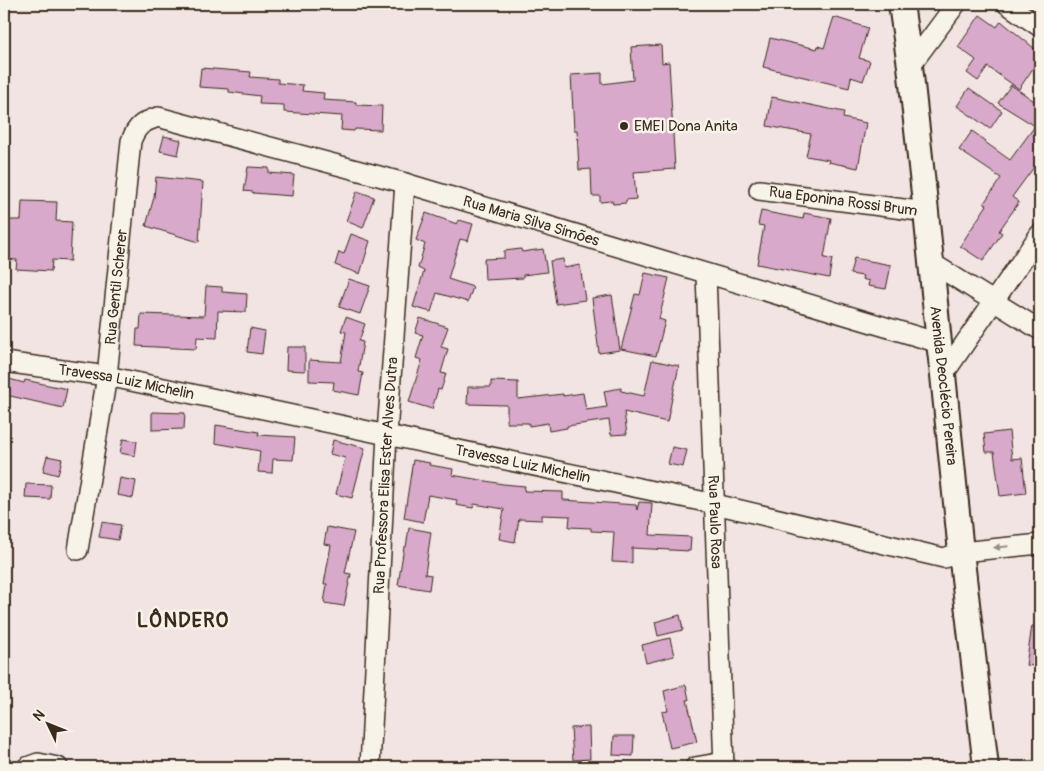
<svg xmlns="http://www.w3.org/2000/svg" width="1044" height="771" viewBox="0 0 1044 771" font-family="Pangolin,sans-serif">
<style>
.building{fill:#d8a9ca;stroke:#3b2a1e}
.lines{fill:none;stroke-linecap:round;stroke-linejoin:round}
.minor-casing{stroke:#3b2a1e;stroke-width:22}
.tertiary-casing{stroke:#3b2a1e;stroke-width:28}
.minor{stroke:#f7f3e8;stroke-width:19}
.tertiary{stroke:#f7f3e8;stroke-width:24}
.oneway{fill:#998e83}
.poi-dot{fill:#3b2a1e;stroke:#f7f3e8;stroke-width:2}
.labels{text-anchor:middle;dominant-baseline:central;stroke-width:5;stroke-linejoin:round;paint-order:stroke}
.poi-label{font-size:15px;fill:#3b2a1e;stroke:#f7f3e8;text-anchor:start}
.street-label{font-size:15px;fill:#3b2a1e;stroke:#f7f3e8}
.district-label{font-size:20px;font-weight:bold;letter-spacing:1px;fill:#3b2a1e;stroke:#f7f3e8}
</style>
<rect width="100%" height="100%" fill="#f1e4e2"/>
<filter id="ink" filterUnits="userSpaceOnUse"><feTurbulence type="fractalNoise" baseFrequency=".02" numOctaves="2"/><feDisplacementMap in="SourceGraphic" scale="10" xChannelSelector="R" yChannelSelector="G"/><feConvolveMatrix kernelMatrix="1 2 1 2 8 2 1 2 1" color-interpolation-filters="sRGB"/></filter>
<g filter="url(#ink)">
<g class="building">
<polygon points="980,15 997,27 1001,21 1040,53 1040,58 1019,89 988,67 978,81 967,73 976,60 958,47"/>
<polygon points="834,17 868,28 859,58 870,61 863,81 851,77 849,88 763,67 770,38 817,49 818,46 824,48"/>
<polygon points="661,45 662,63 669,62 675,169 634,172 636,199 626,200 626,203 613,204 612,201 600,202 600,196 592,196 591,169 579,170 577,130 574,130 571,75 602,73 602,84 633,80 631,47"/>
<polygon points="201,68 251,72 250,77 278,79 278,83 303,85 302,91 324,93 323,100 356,102 356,105 382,106 381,130 355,129 354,131 341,130 342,116 284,112 284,105 259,104 260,96 229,92 229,89 199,87"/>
<polygon points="1011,85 1040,105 1040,172 1034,167 1012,197 1019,202 999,231 1002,233 983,261 960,246 987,205 984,203 1001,178 959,150 972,131 986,141 985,142 1010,160 1035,126 998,103"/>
<polygon points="969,88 1002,111 990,129 957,106"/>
<polygon points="772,97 844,112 843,118 866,123 858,168 828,162 829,160 806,156 811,134 767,126"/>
<polygon points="164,136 181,140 178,155 160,151"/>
<polygon points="248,167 269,168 269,173 294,175 292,196 253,193 253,192 244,191"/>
<polygon points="156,177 203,182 199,242 146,226 154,197"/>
<polygon points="357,191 374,197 363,228 346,221"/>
<polygon points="22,201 57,202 56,221 72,222 70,261 52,260 51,271 16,269 17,260 4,259 4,220 21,220"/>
<polygon points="761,211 803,219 804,213 831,218 824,258 832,259 829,278 757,264 764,226 758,225"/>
<polygon points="426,213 457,224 459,220 473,224 468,241 460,239 448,279 473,287 468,302 437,293 431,312 413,307 424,271 418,268 425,244 416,240"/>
<polygon points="351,234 370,241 360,274 335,265 339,252 344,254"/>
<polygon points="521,249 522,252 543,249 547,272 523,275 523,278 485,280 484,259 504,258 504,251"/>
<polygon points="854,258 891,265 886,289 868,286 869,281 862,279 863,276 850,274"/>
<polygon points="563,259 564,268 580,265 585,300 556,304 550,261"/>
<polygon points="645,273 669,278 659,319 665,321 656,356 621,349 635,294 640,295"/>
<polygon points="349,279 370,286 360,314 339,307"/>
<polygon points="206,286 222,287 222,292 247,294 246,312 218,311 217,338 197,337 196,349 136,346 137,329 140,329 141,314 204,316"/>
<polygon points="612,295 620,350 599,353 592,298"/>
<polygon points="346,317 365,324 359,341 363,342 358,372 363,373 359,395 333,390 334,382 309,381 309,360 341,362 346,332 341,331"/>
<polygon points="420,318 448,327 441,347 448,349 441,373 446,374 441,390 438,389 432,409 409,402 422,360 416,358 423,335 415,333"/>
<polygon points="250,328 265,331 262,354 247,352"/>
<polygon points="287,347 305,347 305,371 286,370"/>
<polygon points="652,360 679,366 667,422 624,412 627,434 611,435 609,420 567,426 567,428 549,431 548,423 529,426 529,423 507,423 507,405 467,404 468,387 491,387 491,381 518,382 518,399 563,394 563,396 583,393 586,410 607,407 604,391 621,388 621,391 644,396"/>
<polygon points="9,379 24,383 25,380 67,389 63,408 6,395"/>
<polygon points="152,412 185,413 184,429 152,430"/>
<polygon points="216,425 259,432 258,435 295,437 293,460 273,459 272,473 258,472 260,451 215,443"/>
<polygon points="1009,431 1012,459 1022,458 1026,493 1000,496 994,452 986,452 984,434"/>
<polygon points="123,439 137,441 135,456 120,453"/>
<polygon points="333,440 365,448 352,498 336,494 345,458 330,454"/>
<polygon points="672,447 687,450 683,467 668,464"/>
<polygon points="47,456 62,459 58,475 43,471"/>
<polygon points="413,460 430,463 429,465 453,469 452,475 503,484 525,486 524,491 563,492 563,500 636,505 637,510 639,502 652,503 650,535 691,537 690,551 632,548 632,563 612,562 614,532 591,531 591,528 569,527 570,516 542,515 542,520 519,519 515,542 499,539 504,509 474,504 473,508 456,505 457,500 428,495 423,522 404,518"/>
<polygon points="120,478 136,481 133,498 117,495"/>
<polygon points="26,484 51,485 50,499 25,498"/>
<polygon points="102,522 121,525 118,540 99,537"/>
<polygon points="327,527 354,532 345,573 351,574 344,606 324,603 327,584 324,584 331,545 324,544"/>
<polygon points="409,528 431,532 425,574 431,575 429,590 398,585 404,547 406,547"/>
<polygon points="680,615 683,630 658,636 655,622"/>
<polygon points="1032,626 1040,626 1040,667 1026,665"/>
<polygon points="670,638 674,656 646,663 642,645"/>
<polygon points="686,685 689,700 687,700 697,742 670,748 662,712 668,711 664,691"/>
<polygon points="589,727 590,759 573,760 571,728"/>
<polygon points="614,736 634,736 633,756 613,755"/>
</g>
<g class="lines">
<defs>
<g id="minor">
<polyline points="1007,4 1040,27"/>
<polyline points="910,66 956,4"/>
<path id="s1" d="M759,190l167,22"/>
<polyline points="932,263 1040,330"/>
<path id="s2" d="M706,274l18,493"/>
<path id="s3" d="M4,362l103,14 608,128 229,54 17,-6 79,-8"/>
<polyline points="943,375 1040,234"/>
<path id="s4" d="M78,550l29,-174 24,-235c6,-16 12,-19 27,-24l247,66 534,160"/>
<polyline points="27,767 38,763 58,767"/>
<path id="s5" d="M370,767l17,-333 18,-251"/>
<polyline points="695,767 724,762"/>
</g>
<g id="tertiary">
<path id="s6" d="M901,4l9,62 16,146 13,131 4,32 18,177 25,215"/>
</g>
</defs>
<use href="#minor" class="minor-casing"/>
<use href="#tertiary" class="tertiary-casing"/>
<use href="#minor" class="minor"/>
<use href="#tertiary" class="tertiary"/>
</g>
<defs><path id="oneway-solid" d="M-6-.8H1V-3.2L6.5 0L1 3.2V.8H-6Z" transform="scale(1.25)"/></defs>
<use class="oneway" href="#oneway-solid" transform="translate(1001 547) rotate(174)"/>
</g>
<circle class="poi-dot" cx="624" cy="126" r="5"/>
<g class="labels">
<g class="poi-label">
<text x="634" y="126">EMEI Dona Anita</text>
</g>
<g class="street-label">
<text stroke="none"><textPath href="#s1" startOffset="85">Rua Eponina Rossi Brum</textPath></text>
<text stroke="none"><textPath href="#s4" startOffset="838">Rua Maria Silva Simões</textPath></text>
<text stroke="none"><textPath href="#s4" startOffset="266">Rua Gentil Scherer</textPath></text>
<text stroke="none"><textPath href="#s3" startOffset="124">Travessa Luiz Michelin</textPath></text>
<text stroke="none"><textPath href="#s6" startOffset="384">Avenida Deoclécio Pereira</textPath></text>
<text stroke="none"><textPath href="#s3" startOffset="529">Travessa Luiz Michelin</textPath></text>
<text stroke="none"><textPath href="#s5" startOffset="292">Rua Professora Elisa Ester Alves Dutra</textPath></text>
<text stroke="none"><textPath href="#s2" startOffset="248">Rua Paulo Rosa</textPath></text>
</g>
<g class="district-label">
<text x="183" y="620">LÔNDERO</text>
</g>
</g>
<rect width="1044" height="771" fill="none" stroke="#f7f3e8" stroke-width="20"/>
<rect x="10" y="10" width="1024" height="751" fill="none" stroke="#3b2a1e" stroke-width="2" filter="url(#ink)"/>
<g transform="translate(48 724) rotate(313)" stroke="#f7f3e8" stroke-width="4" paint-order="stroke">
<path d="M0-4L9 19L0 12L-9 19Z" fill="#3b2a1e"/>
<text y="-8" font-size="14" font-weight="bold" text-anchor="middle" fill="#3b2a1e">N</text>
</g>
</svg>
